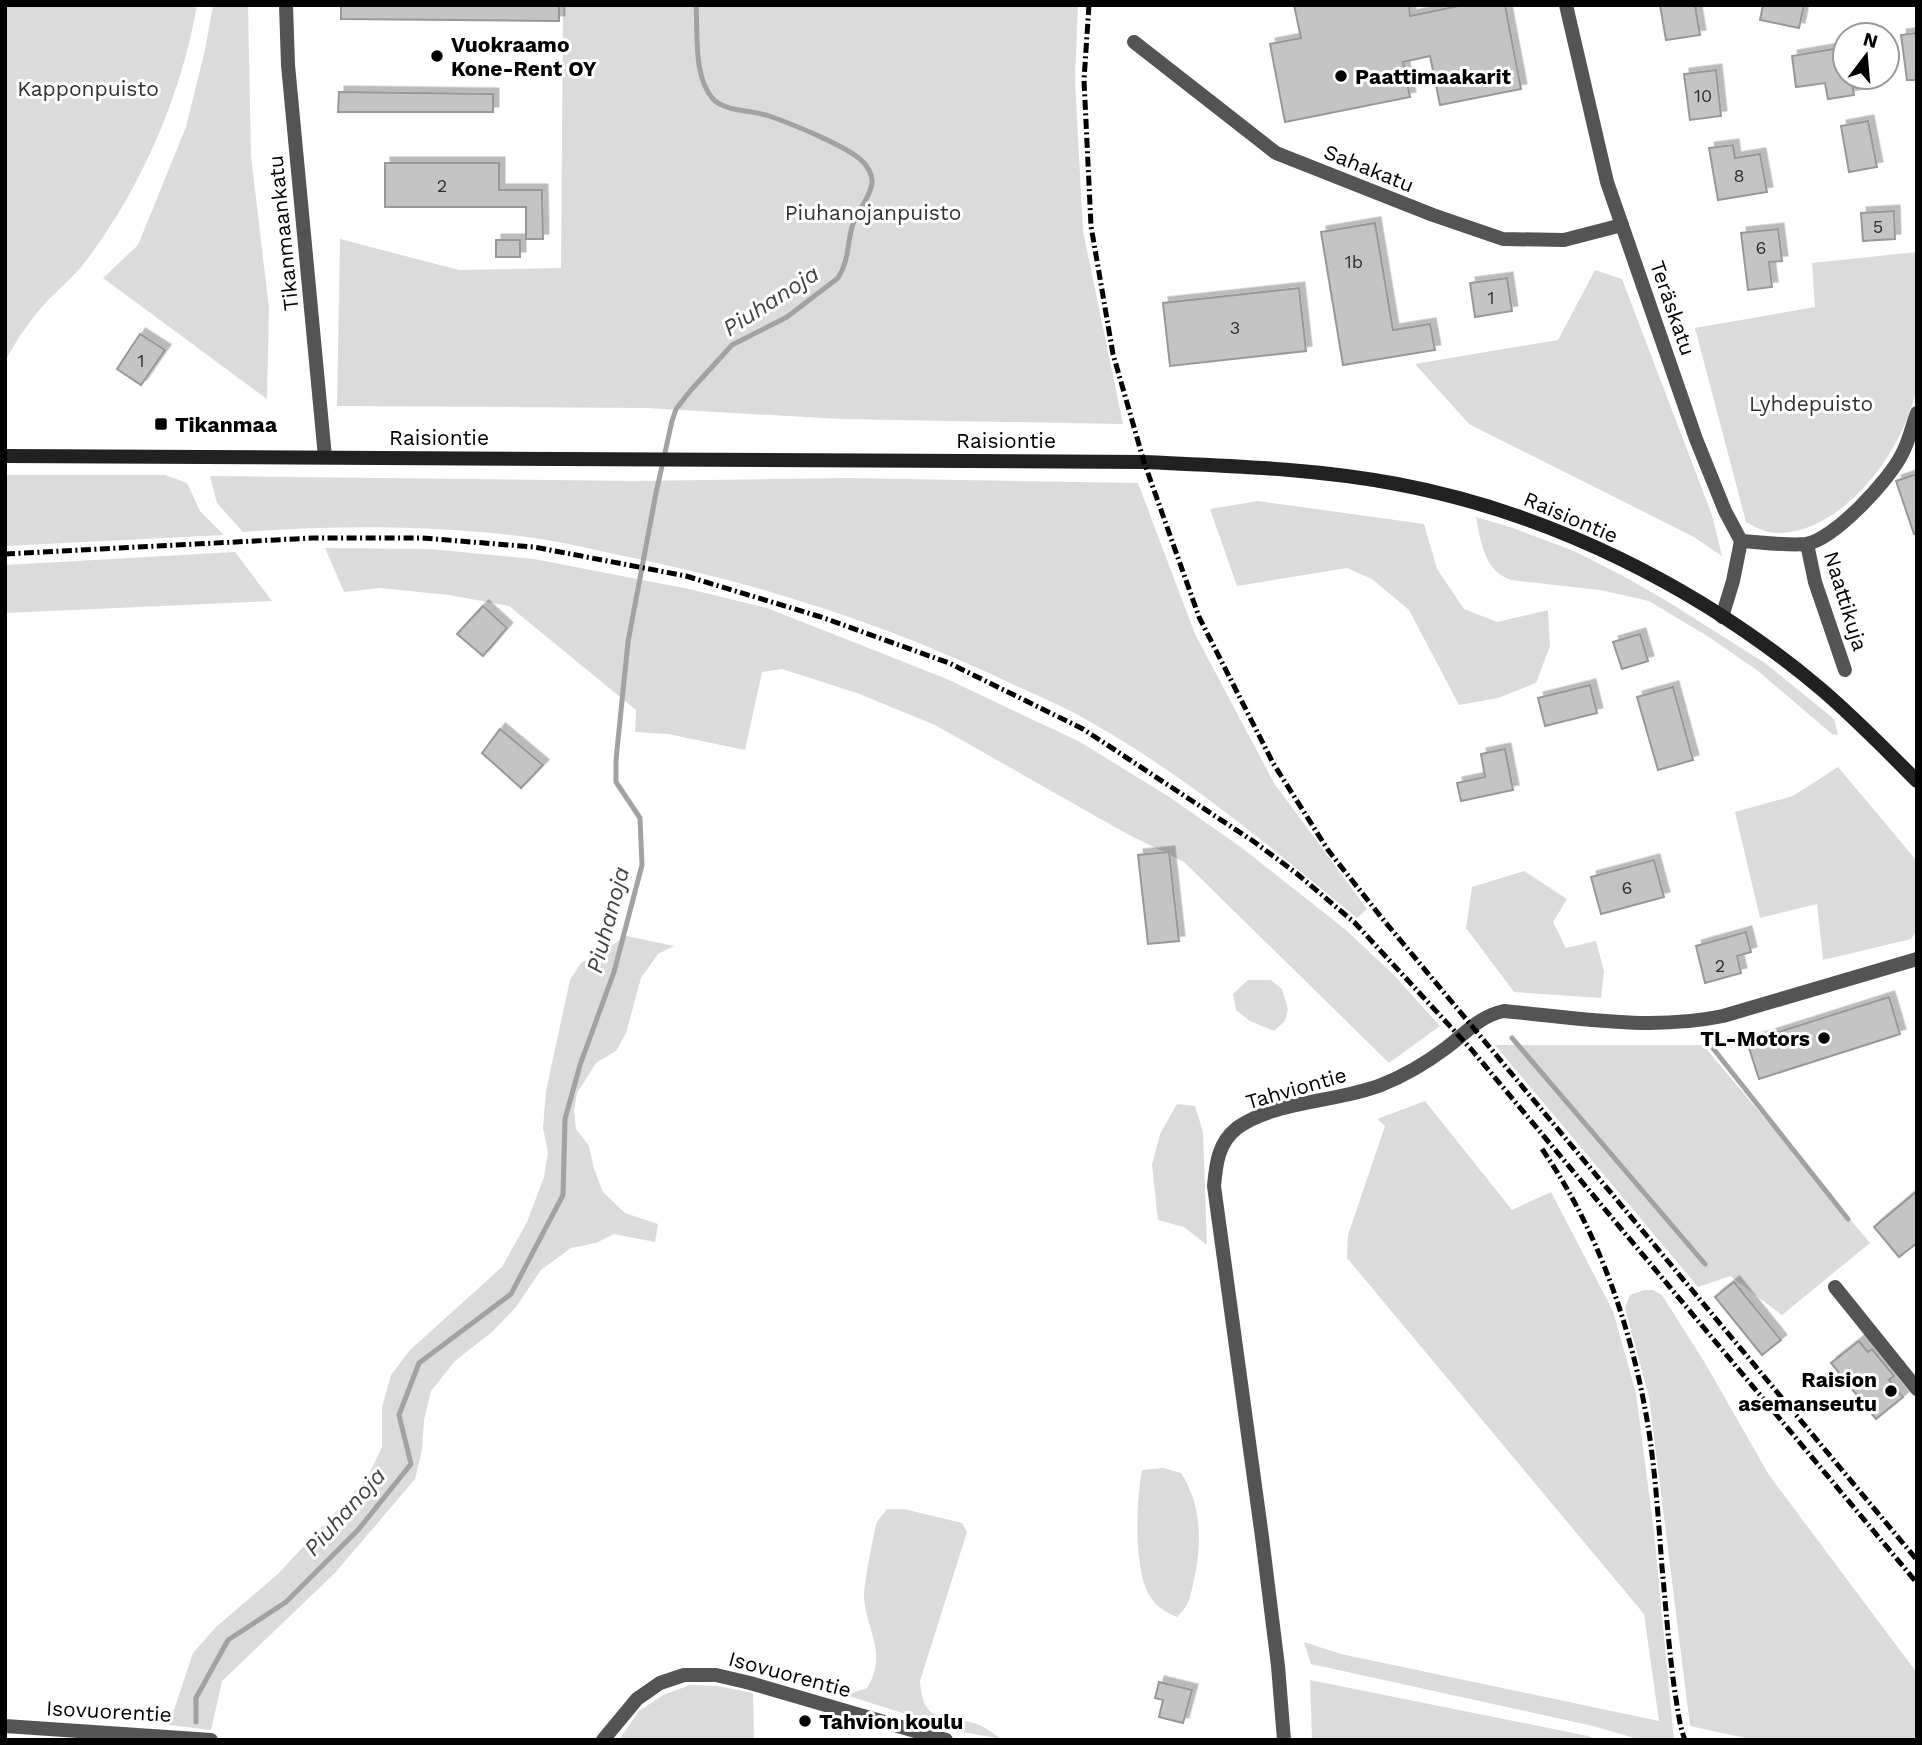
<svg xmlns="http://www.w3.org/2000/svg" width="1922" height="1745" viewBox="0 0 1922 1745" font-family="'Work Sans',sans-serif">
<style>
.green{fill:#dbdbdb}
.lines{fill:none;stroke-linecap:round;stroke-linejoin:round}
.stream{stroke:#a2a2a2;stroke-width:5}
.building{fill:#c4c4c4;stroke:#989898;stroke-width:2;filter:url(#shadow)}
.minor{stroke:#545454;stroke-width:14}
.tertiary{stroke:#545454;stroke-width:14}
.secondary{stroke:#212121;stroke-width:14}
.rail{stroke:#000;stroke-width:5;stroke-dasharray:10 3.5 2 3.5;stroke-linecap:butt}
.poi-dot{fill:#000;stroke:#fff;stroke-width:2.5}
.labels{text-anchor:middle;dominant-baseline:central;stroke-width:6;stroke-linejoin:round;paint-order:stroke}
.number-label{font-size:18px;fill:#313131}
.poi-label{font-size:21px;font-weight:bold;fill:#000;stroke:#fff;text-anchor:start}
.park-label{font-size:21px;fill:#323232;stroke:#fff}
.street-label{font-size:21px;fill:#000;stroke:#fff}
.water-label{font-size:23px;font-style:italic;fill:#434343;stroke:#fff}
</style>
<defs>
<filter id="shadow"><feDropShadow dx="5.5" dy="-5.5" stdDeviation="0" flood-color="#0004"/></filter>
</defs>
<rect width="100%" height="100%" fill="#fff"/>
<g class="green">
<path d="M5,5h192c-15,89 -57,186 -112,257 -11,14 -25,26 -38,39 -16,18 -31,39 -42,61z"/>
<polygon points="213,5 248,5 251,156 269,308 267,399 103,278 138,245 186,127 205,50"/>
<polygon points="563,5 1078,5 1075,80 1083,231 1123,424 841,419 646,408 337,406 340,239 459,270 561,268"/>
<path d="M1917,252c0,32 0,64 0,96 0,13 2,29 -1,42 -12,59 -70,140 -135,143 -13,1 -24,-5 -35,-11l-51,-194 120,-21 -3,-44z"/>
<polygon points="1595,270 1622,279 1712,515 1722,556 1694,537 1469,424 1415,364 1558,340"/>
<polygon points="5,475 165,475 187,483 200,511 224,535 5,546"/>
<path d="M210,476l423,5 214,-3 291,5 57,151 79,149 93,126 -10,9c-86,-71 -172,-143 -270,-198 -24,-14 -51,-25 -77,-37 -123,-59 -252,-100 -386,-127 -30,-6 -60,-14 -90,-18 -96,-13 -195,-13 -291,-6l-26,-29z"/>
<polygon points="1258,501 1424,524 1437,569 1464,609 1497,622 1548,610 1550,646 1536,683 1498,698 1459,705 1409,610 1372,579 1347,568 1237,586 1210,509"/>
<path d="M1476,517l37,11 61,23 53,27 43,25 95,60 69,56 4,16 -6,-1 -74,-63 -49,-34 -60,-36 -49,-11 -89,-10c-27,-9 -30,-38 -35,-63z"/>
<polygon points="325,548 430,549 534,559 689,589 767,608 947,679 1080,742 1171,798 1242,848 1346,930 1394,975 1440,1026 1389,1063 1184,862 1129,835 935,725 857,693 782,669 762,672 745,750 668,734 635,732 636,710 509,606 449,595 380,588 344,592"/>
<polygon points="235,552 272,601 5,613 5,565"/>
<polygon points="1838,767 1917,861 1917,930 1911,939 1823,960 1817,904 1760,918 1735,812 1793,796"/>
<polygon points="1524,871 1567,899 1553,922 1566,948 1596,941 1604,971 1601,998 1514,992 1466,928 1472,887"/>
<polygon points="627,936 674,946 658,954 641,978 626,1033 616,1051 596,1063 577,1093 574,1110 576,1129 589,1146 594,1169 603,1192 625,1213 658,1224 655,1242 614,1234 596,1243 571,1248 541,1270 516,1307 492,1332 455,1361 431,1391 424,1420 422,1450 415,1479 335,1573 222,1681 211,1730 169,1725 193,1653 216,1627 278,1574 367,1478 382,1447 382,1407 391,1375 410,1350 502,1267 527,1222 544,1177 548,1152 543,1128 546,1091 570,980 581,963"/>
<polygon points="1248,980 1271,980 1282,989 1288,1009 1285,1021 1274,1031 1250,1021 1236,1010 1233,994"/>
<polygon points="1495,1045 1703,1045 1870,1243 1782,1315 1730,1276 1698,1287"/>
<polygon points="1425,1101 1512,1210 1551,1192 1613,1311 1636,1393 1654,1532 1674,1740 1641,1740 1593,1726 1311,1664 1304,1642 1341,1654 1659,1721 1644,1614 1347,1258 1348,1235 1385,1126 1377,1119"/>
<polygon points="1177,1104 1195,1106 1203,1132 1207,1245 1184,1227 1158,1220 1152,1165 1160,1134"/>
<polygon points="1644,1290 1653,1290 1662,1295 1705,1363 1769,1475 1917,1673 1917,1740 1754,1740 1690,1726 1649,1397 1625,1308 1630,1295"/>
<path d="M1163,1468l18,5c22,34 21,74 12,111 -3,15 -5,23 -16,33 -10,-4 -19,-9 -26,-19 -18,-26 -15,-97 -9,-128z"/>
<path d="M887,1509h17l58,14 5,9 -47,149c3,46 25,32 57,43 8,3 17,10 24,15l-43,-8 -112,-36 21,-7c21,-34 0,-56 -3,-90 -1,-8 10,-68 13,-76 3,-4 7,-9 10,-13z"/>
<polygon points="1310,1680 1588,1736 1599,1740 1312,1740"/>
<polygon points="690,1685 718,1686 753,1693 754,1740 619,1740 639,1711 663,1695"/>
</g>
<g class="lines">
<g class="stream">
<polyline points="1512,1038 1705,1264"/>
<polyline points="1712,1047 1848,1219"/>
<path d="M196,1722v-24l32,-58 58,-38 72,-72 53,-66 -12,-49 20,-52 92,-69 52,-99 2,-76 15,-54 34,-93 28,-107 -2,-47 -24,-36v-22l12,-118 28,-149 16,-72 4,-12 15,-19 41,-45 55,-28 51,-39c11,-17 9,-33 14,-51 4,-15 19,-30 20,-44 1,-8 -5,-18 -11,-23 -15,-14 -71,-37 -92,-44 -16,-6 -44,-4 -56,-17 -20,-23 -15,-65 -17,-94"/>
</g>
</g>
<g class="building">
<polygon points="341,5 559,5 559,21 341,19"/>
<polygon points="1294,5 1409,5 1410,16 1463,5 1505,5 1521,89 1440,105 1430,56 1403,62 1410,97 1285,122 1270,44 1301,38"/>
<polygon points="1660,5 1695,5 1700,35 1666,40"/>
<polygon points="1763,5 1804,5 1799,28 1760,20"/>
<polygon points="1917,33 1917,80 1907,80 1901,35"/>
<polygon points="1845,47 1845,77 1851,77 1854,95 1828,99 1825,83 1796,87 1792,56"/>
<polygon points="1716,70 1721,116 1690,120 1684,74"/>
<polygon points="339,92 493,94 493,112 338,112"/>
<polygon points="1868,121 1877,167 1849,172 1841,126"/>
<polygon points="1733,145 1735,158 1760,154 1767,192 1718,200 1709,148"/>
<polygon points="385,163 499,163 499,190 542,190 543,239 526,239 526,207 385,207"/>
<polygon points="1894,211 1895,239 1863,241 1861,213"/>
<polygon points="1375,223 1393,330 1430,324 1435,350 1343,365 1321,232"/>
<polygon points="1778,229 1782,261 1769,262 1772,287 1748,290 1741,233"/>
<rect x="496" y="240" width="24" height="17"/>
<polygon points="1507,278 1512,311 1475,317 1470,283"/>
<polygon points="1299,288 1306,351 1170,366 1163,303"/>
<polygon points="140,334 165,350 141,385 117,369"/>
<polygon points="1917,474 1917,533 1914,534 1896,481"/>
<polygon points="483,606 507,628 483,656 457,634"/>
<polygon points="1640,634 1648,661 1622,669 1613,642"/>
<polygon points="1590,685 1597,713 1545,726 1538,698"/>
<polygon points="1673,687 1693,760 1658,770 1637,697"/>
<polygon points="500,729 543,765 521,788 482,753"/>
<polygon points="1505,749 1513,790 1461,801 1457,783 1485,777 1481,754"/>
<polygon points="1169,852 1179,941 1148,944 1138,855"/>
<polygon points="1654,860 1664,897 1601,914 1591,877"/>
<polygon points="1746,932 1751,952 1737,956 1741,973 1705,983 1696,946"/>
<polygon points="1889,997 1900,1034 1759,1079 1747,1042"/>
<polygon points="1917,1191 1917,1243 1899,1257 1874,1227"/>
<polygon points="1734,1282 1781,1340 1762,1355 1715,1297"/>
<polygon points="1859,1341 1868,1352 1872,1349 1894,1376 1889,1380 1903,1397 1876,1419 1831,1363"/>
<polygon points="1159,1682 1192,1690 1183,1723 1159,1717 1163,1700 1155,1698"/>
</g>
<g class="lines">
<g class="minor">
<polyline points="1566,5 1607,182 1696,439 1725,511 1741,541 1733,581 1722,617"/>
<polyline points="1134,42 1276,153 1433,215 1503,239 1564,240 1622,225"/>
<path d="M1741,541c19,1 46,5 65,3 28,-4 84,-65 96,-90 7,-13 10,-28 15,-41"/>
<polyline points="1807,544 1815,582 1845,670"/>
<polyline points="1835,1287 1917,1389"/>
<polyline points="5,1726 211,1740"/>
<polyline points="603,1740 637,1699 660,1683 684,1675 716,1675 750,1683 946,1740"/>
<path d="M1284,1740l-6,-74 -16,-129 -48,-351c2,-22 4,-43 23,-58 37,-27 101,-26 144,-43 23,-9 45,-22 65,-37 19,-14 33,-32 58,-37 73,7 147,20 219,5l194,-57"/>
</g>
<polyline class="tertiary" points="286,5 288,65 325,457"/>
<path class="secondary" d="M5,456l1139,6c84,4 169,6 253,22 154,29 304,104 424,205 34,29 65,61 96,92"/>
<g class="rail">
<polyline points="1089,5 1084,80 1091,226 1113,354 1144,462 1199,617 1273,763 1328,850 1381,917 1917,1560"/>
<polyline points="5,554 312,538 422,538 534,547 686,576 821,617 949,663 1083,729 1253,841 1296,873 1355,923 1471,1049 1917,1583"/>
<path d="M1542,1149c54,78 87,171 104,265 9,50 12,102 16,153 4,42 7,84 13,126 3,16 4,32 10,47"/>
</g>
</g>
<g class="poi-dot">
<circle cx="437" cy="56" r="7"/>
<circle cx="1341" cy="76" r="7"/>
<rect x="154" y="417" width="14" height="14" rx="3.5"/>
<circle cx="1824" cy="1038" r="7"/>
<circle cx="1891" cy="1391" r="7"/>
<circle cx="805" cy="1721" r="7"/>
</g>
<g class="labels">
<g class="number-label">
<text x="1703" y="95">10</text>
<text x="1739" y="175">8</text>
<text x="442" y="185">2</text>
<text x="1878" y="226">5</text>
<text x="1761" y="247">6</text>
<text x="1354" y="261">1b</text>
<text x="1491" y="297">1</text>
<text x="1235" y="327">3</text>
<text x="141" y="360">1</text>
<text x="1627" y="887">6</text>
<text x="1720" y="965">2</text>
</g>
<g class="poi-label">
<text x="451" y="44">Vuokraamo<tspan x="451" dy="24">Kone-Rent OY</tspan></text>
<text x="1355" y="76">Paattimaakarit</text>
<text x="175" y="424">Tikanmaa</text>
<text x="1810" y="1038" text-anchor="end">TL-Motors</text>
<text x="1877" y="1379" text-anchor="end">Raision<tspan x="1877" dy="24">asemanseutu</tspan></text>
<text x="819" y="1721">Tahvion koulu</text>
</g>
<g class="park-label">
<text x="88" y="88">Kapponpuisto</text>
<text x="873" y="212">Piuhanojanpuisto</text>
<text x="1811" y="403">Lyhdepuisto</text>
</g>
<g class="street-label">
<text transform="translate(1369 168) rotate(22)">Sahakatu</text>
<text transform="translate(283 233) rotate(-96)">Tikanmaankatu</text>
<text transform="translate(1673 308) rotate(71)">Teräskatu</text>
<text x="439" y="437">Raisiontie</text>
<text x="1006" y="440">Raisiontie</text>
<text transform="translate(1571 517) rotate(23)">Raisiontie</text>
<text transform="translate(1846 601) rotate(73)">Naattikuja</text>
<text transform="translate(1296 1088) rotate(-16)">Tahviontie</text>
<text transform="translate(790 1674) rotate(15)">Isovuorentie</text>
<text transform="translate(109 1711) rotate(3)">Isovuorentie</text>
</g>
<g class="water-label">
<text transform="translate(771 301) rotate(-33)">Piuhanoja</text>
<text transform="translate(608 920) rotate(-75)">Piuhanoja</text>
<text transform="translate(345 1512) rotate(-48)">Piuhanoja</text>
</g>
</g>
<rect width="1922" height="1745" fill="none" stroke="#000000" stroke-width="14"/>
<g transform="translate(1866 56) rotate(16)"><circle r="33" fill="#ffffff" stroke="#999999" stroke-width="2"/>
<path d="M0-5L12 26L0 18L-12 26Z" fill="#000000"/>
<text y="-10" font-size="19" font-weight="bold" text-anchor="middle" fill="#000000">N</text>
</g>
</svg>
